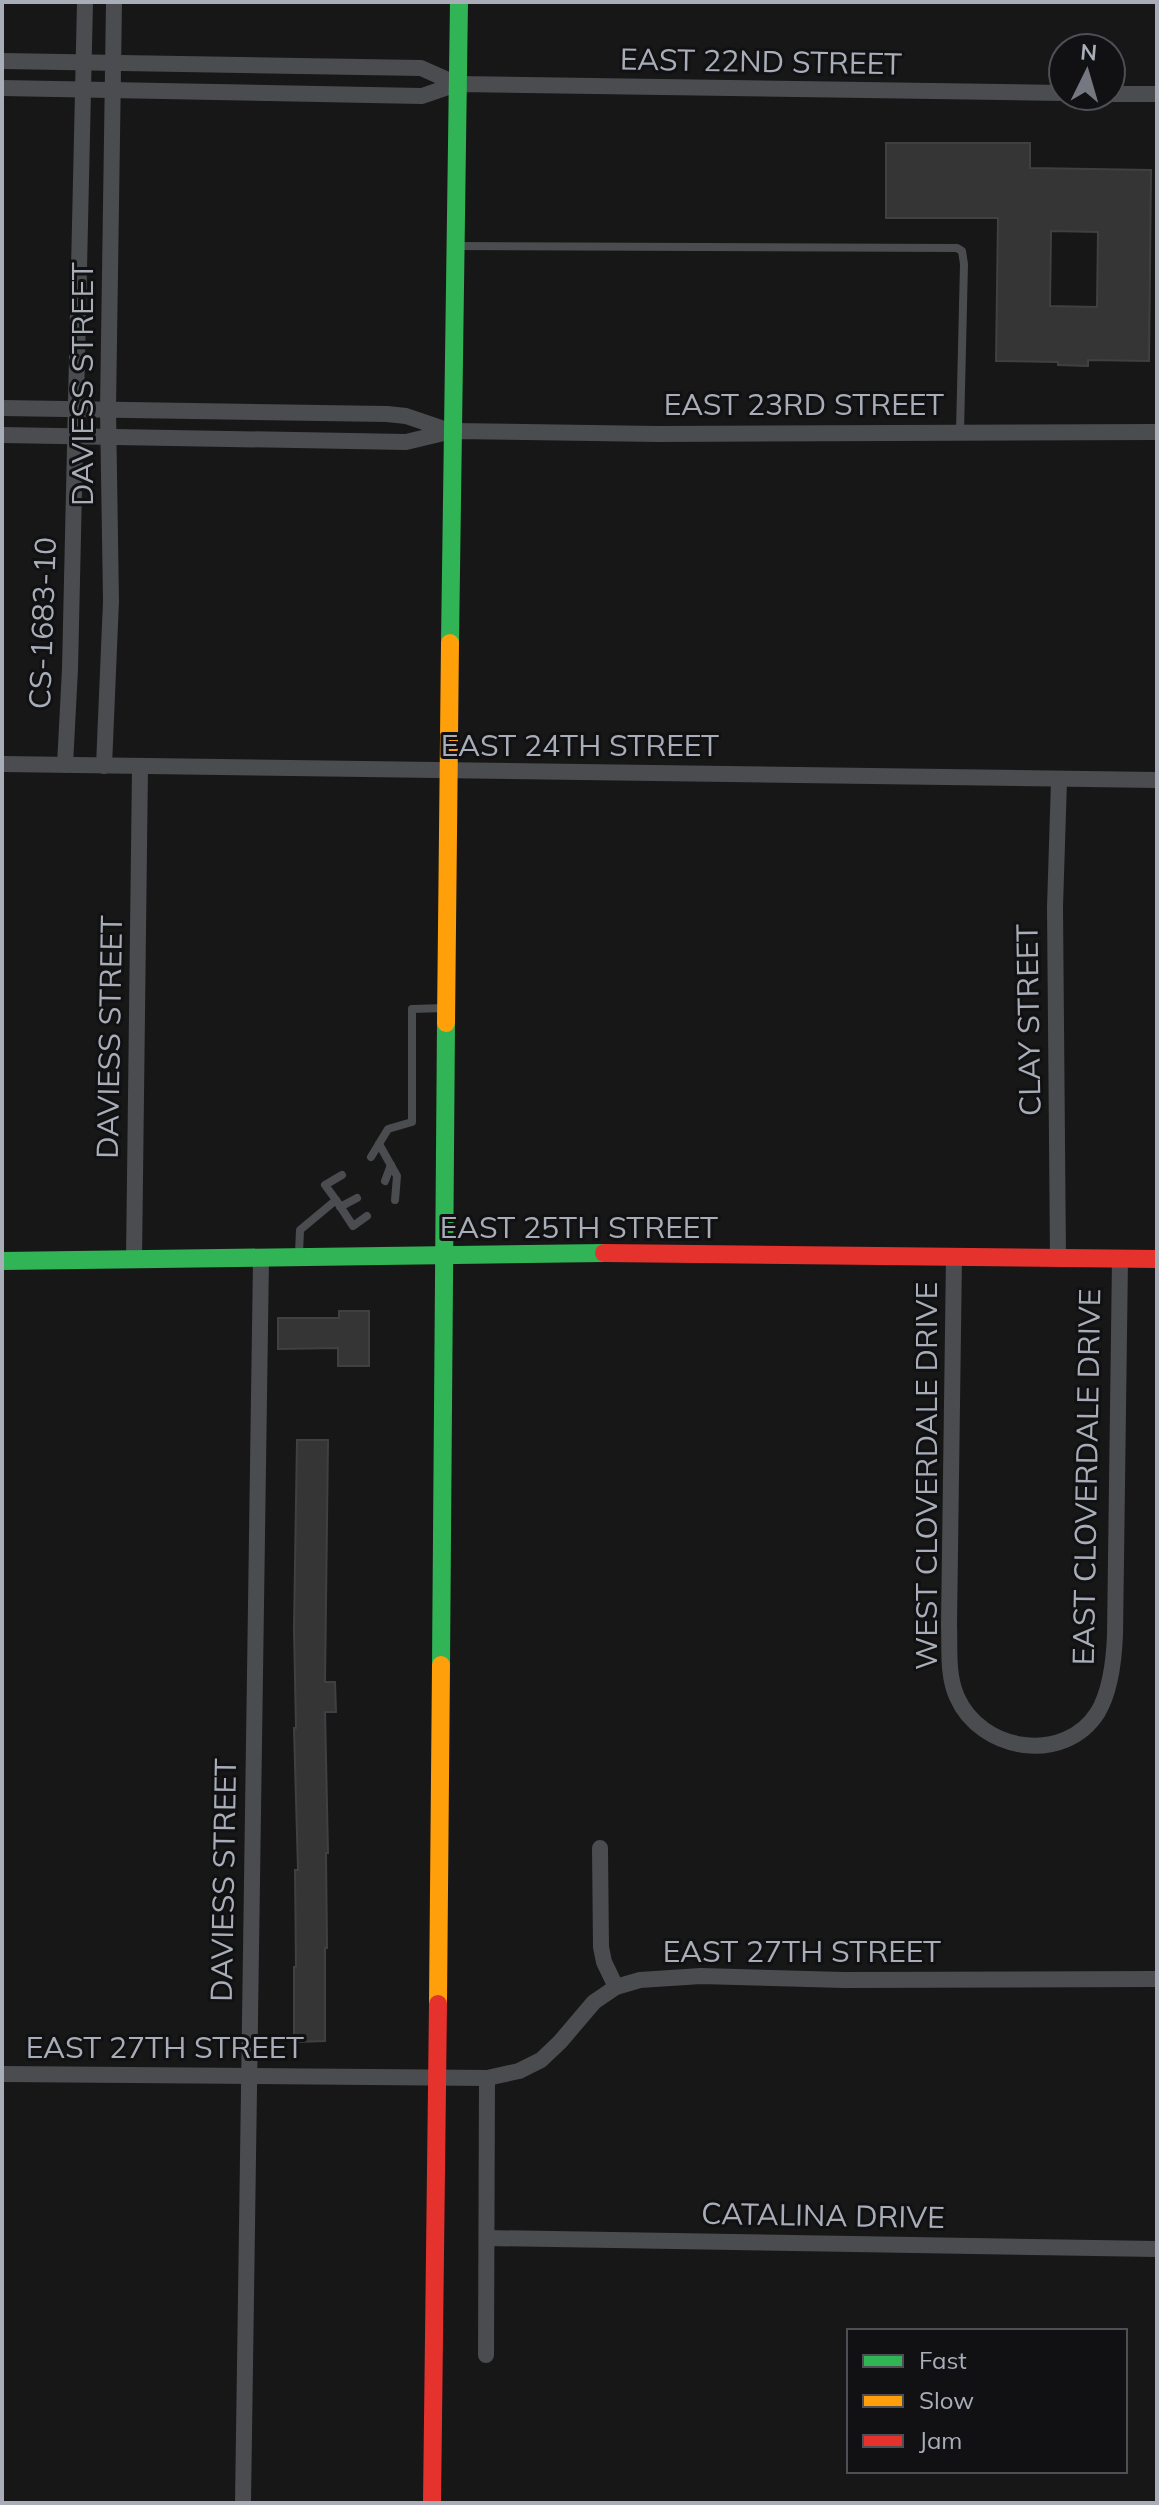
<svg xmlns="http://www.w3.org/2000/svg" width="1159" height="2505" viewBox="0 0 1159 2505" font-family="Mulish,sans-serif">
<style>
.building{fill:#353536;stroke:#3f4043;stroke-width:2;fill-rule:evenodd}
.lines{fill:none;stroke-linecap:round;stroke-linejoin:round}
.lane{stroke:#4b4c50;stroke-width:8}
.street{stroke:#4b4c50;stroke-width:16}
.fast{stroke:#30b455;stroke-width:18}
.slow{stroke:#ff9f0a;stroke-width:18}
.jam{stroke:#e5322d;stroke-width:18}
.labels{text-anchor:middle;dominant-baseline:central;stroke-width:6;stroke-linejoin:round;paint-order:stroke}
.street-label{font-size:30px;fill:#a8adb8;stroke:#111113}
</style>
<rect width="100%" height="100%" fill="#171717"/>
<g class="building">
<path d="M886,143h144v25l121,2 -2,191 -61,-1v6l-30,-1v-3l-62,-1 2,-143h-112zM1051,231l47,1 -1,75 -47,-1z"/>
<polygon points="339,1311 369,1311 369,1366 338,1366 338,1348 278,1349 278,1318 339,1318"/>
<polygon points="297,1440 328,1440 325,1682 335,1682 336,1712 325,1712 328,1853 326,1853 327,1948 325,1948 325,2041 294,2042 294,1967 296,1967 295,1870 298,1870 294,1728 296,1728 294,1629"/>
</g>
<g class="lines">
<g class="lane">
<polyline points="456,246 957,248 962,251 964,264 960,431"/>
<polyline points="379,1144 397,1176 395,1200"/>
<polyline points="371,1157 388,1129 412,1122 412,1009 444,1008"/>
<polyline points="385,1181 391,1165"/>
<polyline points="336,1200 353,1226 367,1216"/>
<polyline points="340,1207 357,1198"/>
<polyline points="299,1253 300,1230 336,1200 325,1185 342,1175"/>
</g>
<g class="street">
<polyline points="2,61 421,68 457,84"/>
<polyline points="2,88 422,96 457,84 1063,93"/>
<polyline points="1111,94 1157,94"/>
<polyline points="2,408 387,414 406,416 450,431"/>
<polyline points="2,435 406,442 452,431 658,434 1157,432"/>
<polyline points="2,764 1157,780"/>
<polyline points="65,765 70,669 85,2"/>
<polyline points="104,766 111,601 108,409 114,2"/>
<path d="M954,1257l-5,368c1,24 -2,50 8,72 24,55 108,68 141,15 13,-22 16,-52 17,-77l5,-376"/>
<polyline points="1058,1258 1055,907 1059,781"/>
<polyline points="134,1260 140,767"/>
<polyline points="600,1848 601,1947 604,1962 616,1987"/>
<polyline points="2,2074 487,2078 519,2071 541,2060 560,2042 594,2002 616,1987 640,1980 701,1976 844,1980 1157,1979"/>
<polyline points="487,2238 1157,2249"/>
<polyline points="486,2355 487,2078"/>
<polyline points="243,2503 261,1259"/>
</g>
<g class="fast">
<polyline points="450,643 459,2"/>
<polyline points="2,1261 604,1253"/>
<polyline points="441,1665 446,1023"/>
</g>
<g class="slow">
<polyline points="446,1023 450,643"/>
<polyline points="438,2004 441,1665"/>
</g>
<g class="jam">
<polyline points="604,1253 1157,1259"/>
<polyline points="432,2503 438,2004"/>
</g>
</g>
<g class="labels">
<g class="street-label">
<text transform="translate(761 61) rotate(1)">EAST 22ND STREET</text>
<text transform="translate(82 384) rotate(-90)">DAVIESS STREET</text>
<text x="804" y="404">EAST 23RD STREET</text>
<text transform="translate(42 623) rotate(-88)">CS-1683-10</text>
<text x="580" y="745">EAST 24TH STREET</text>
<text transform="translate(1028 1020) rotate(-91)">CLAY STREET</text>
<text transform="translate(109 1037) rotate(-89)">DAVIESS STREET</text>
<text x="579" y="1227">EAST 25TH STREET</text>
<text transform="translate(926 1476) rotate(-90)">WEST CLOVERDALE DRIVE</text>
<text transform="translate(1086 1477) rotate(-89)">EAST CLOVERDALE DRIVE</text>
<text transform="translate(223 1880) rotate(-89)">DAVIESS STREET</text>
<text x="802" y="1951">EAST 27TH STREET</text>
<text x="165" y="2047">EAST 27TH STREET</text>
<text transform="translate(823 2215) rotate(1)">CATALINA DRIVE</text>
</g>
</g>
<rect width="1159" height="2505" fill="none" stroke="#a8adb8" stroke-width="8"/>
<rect x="847" y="2329" width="280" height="144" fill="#111113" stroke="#4d4f55" stroke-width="2"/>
<rect x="863" y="2355" width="40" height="12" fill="#30b455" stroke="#4d4f55" stroke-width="2"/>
<text x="919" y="2369" font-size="24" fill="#a8adb8">Fast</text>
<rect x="863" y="2395" width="40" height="12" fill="#ff9f0a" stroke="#4d4f55" stroke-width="2"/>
<text x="919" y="2409" font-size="24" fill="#a8adb8">Slow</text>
<rect x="863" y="2435" width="40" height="12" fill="#e5322d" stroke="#4d4f55" stroke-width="2"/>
<text x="919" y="2449" font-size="24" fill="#a8adb8">Jam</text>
<g transform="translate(1087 72) rotate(5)"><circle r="38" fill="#111113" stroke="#4d4f55" stroke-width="2"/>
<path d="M0-6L14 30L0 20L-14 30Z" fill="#757880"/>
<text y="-12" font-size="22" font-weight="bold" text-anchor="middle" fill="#a8adb8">N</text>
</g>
</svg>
